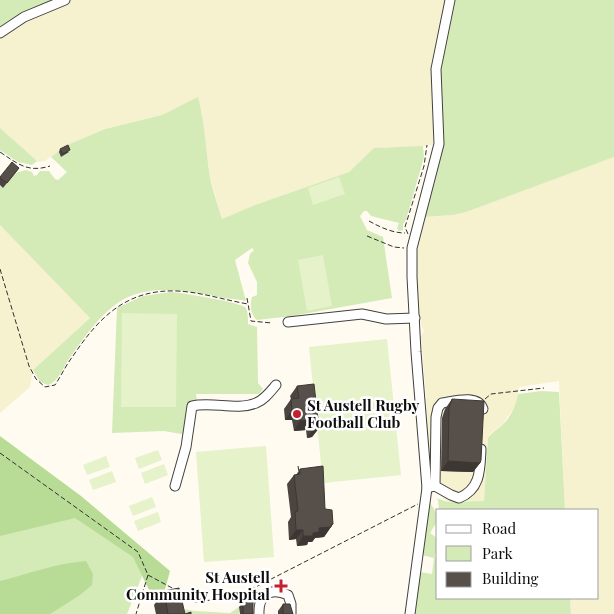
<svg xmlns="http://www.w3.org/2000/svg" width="614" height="614" viewBox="0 0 614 614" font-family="'Playfair Display',serif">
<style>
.farmland{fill:#f6f1ce}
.green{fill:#d4ebb7}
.forest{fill:#b8dc96}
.pitch{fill:#e5f2ca}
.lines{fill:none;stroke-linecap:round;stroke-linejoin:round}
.minor-casing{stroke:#414141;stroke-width:11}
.path{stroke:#303030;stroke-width:1;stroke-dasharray:5 2.5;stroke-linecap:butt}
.minor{stroke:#fff;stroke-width:9}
.wall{fill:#4b4440}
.shaded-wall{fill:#3d3734}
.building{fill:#574f4a;stroke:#3d3734}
.poi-dot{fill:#c4212e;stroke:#fff;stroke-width:2}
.labels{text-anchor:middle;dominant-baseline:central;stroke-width:5;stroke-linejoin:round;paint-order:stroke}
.poi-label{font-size:15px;font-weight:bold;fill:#0e0e0e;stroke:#fff;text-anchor:start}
</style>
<rect width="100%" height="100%" fill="#fffbf0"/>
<g class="farmland">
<polygon points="68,0 446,0 433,145 404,148 385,147 349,172 255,205 222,219 210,177 201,109 176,108 162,115 105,129 65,146 45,161 38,162 0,128 0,38 31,16"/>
<polygon points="614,157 614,614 571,614 570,598 598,598 598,510 565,510 559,381 519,387 516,405 502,425 490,434 488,438 484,501 447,502 429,484 426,397 421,336 424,331 421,325 417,297 416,257 424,217 443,216 466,212"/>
<polygon points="0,225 90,318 33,370 30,387 0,413"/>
</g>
<g class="green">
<polygon points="0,0 53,0 21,14 0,27"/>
<polygon points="451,0 614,0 614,157 466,212 452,215 424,217 435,181 442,135 440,71"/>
<path d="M198,97c7,27 8,54 12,81 3,14 8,27 12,41l33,-14 94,-33 25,-24 49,-2 1,11 -18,63 -3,4v6l-4,1 -2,-3 2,-5 -28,-7 -4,-5h-3l-4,5 7,14 16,7 9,61 -100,18 -35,4c-7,-5 -7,-16 -5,-23l5,-2v-13l-9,-19 2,-9 4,-4 -2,-2 -17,12 11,41c-9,-2 -18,-2 -27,-4 -32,-6 -70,-14 -100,5 -19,13 -35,35 -48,54 -7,9 -12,26 -23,29l-8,-3 -7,-12 57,-52 -90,-93v-40l3,3 12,-15 11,-3 6,2 2,4 3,-1 3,-4h9l6,8 3,1 9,-8 -16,-15 14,-11 21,-9 19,-8 57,-14z"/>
<polygon points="0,128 37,161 32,165 18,162 0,150"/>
<path d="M171,292c11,1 70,10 75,16 2,4 2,11 2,16l9,3 1,56 5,6 -4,5h-63l1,8 -10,33 -23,-4 -52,2 5,-125 26,-12z"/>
<path d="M541,391l18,1 6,118h-82v-1l-1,1h-43l-1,-10 -2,-2 11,4 37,-1 4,-63c3,-5 7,-7 12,-11 10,-8 16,-21 18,-33z"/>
<polygon points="0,454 136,553 142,576 127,614 0,614"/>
<path d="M429,502c5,5 9,14 9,21h-2l-6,10 8,6v14l-3,1v4l3,-1v41h132l1,16h-156l5,-42 12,2 2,-16 -12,-3z"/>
<polygon points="170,607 195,611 230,613 239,607 239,614 186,614"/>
</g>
<g class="forest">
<polygon points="0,436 81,496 170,571 164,593 151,594 133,557 75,518 0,536"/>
<path d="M86,561l7,13 -1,11 -12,10 -30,19h-50v-33c28,-7 57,-18 86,-20z"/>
</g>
<g class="pitch">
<polygon points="339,177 345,194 313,205 308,188"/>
<polygon points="323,255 332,306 307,311 298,260"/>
<polygon points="122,313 177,314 176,407 121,407"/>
<polygon points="387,339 401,475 323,483 309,347"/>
<polygon points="266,446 274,557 204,562 196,452"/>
<polygon points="158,450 162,460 139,469 135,458"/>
<polygon points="106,456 110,467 87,475 83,465"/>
<polygon points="164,464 168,475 145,484 141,473"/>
<polygon points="112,471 116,482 93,490 89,480"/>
<polygon points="152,497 156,507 133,516 129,506"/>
<polygon points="158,512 161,522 138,531 134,521"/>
</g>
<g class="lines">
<defs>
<g id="minor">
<polyline points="0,33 24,17 65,0"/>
<polyline points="288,322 362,314 386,319 415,318"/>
<path d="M175,486l11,-39 6,-41c20,-5 45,5 64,-3 8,-3 14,-11 20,-18"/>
<path d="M435,486l16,9 8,3c22,-9 21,-29 22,-49"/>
<path d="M427,488l8,-2 1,-69 2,-9 4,-5c13,-2 36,-9 41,6"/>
<path d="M259,614c-1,-19 11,-27 29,-19l3,9v10"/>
<polyline points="410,614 427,488 416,352 412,277 412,248 439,144 436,69 450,0"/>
</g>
</defs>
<use href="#minor" class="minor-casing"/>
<g class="path">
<path d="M0,152c18,12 28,21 50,14"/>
<path d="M369,221c11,6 23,12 36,12"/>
<polyline points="408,234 405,227 424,166 427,145"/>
<polyline points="367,236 394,247 404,248"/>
<path d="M0,269l29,97 7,13 9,8 10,-2c6,-9 11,-20 18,-29 26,-39 54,-67 104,-65 24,1 47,9 71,13"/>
<polyline points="247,298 251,321 272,323"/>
<polyline points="485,399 491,394 544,388"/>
<polyline points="0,453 138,552 148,575 136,614"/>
<polyline points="298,466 299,472"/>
<polyline points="148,575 174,589"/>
<polyline points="180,593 195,602 236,597 418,504"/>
</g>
<use href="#minor" class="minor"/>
</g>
<g class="wall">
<polygon points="60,149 69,152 61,157 59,152"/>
<polygon points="19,168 3,188 0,185 0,177"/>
<polygon points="297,386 319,428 312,437 307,438 306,430 294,431 292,420 285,420 284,409 291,399 290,396"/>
<polygon points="452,399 480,463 473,472 441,471 442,418 445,409"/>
<polygon points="300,469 325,509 333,524 324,537 315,538 312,542 308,542 307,545 297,546 296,539 289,540 288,522 291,517 287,484 294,475 296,475"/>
<polygon points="164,591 185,614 191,614 156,614 154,605"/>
<polygon points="243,602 253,614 240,614 239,607"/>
<polygon points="283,604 293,614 278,614 278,611"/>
</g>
<g class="shaded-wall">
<polygon points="299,410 292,420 285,420 292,411"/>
<polygon points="313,420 306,430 294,431 300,421"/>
<polygon points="314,428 319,428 312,437 307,438"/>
<polygon points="448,461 480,463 473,472 441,471"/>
<polygon points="333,524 324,537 315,538 312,542 308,542 307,545 297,546 303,536 313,533 319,528"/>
<polygon points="296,530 303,530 296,539 289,540"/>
</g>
<g class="building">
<polygon points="68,145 70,150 63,154 60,149"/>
<polygon points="12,162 19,168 7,183 0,178 0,177"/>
<polygon points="314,384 319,428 314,428 313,420 300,421 299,410 292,411 291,399 299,398 297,386"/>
<polygon points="452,399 484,401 481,460 480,463 448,461 449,408"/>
<polygon points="323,466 325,509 332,510 333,524 331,525 331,527 319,528 319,532 313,533 313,536 303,536 303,530 296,530 295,512 298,511 294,475 300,474 300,469"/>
<polygon points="179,588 185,614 191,612 191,614 168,614 164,591"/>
<rect x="243" y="602" width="10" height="12"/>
<polygon points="283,604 290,604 293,614 283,614"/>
</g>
<g class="poi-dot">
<circle cx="297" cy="414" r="5"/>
<path d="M278.5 578.5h5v5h5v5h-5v5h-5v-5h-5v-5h5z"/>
</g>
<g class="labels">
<g class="poi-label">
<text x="307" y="405">St Austell Rugby<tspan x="307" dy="17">Football Club</tspan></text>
<text x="270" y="577" text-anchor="end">St Austell<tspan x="270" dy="17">Community Hospital</tspan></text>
</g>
</g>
<rect x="436" y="509" width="162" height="90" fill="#ffffff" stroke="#9f9f9f"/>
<rect x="446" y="525" width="25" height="8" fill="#ffffff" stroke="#9f9f9f"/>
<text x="482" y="534" font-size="15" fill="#0e0e0e">Road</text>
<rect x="446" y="546" width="25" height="15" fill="#d4ebb7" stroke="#9f9f9f"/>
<text x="482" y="559" font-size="15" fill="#0e0e0e">Park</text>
<rect x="446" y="572" width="25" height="15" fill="#574f4a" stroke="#9f9f9f"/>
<text x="482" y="584" font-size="15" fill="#0e0e0e">Building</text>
</svg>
